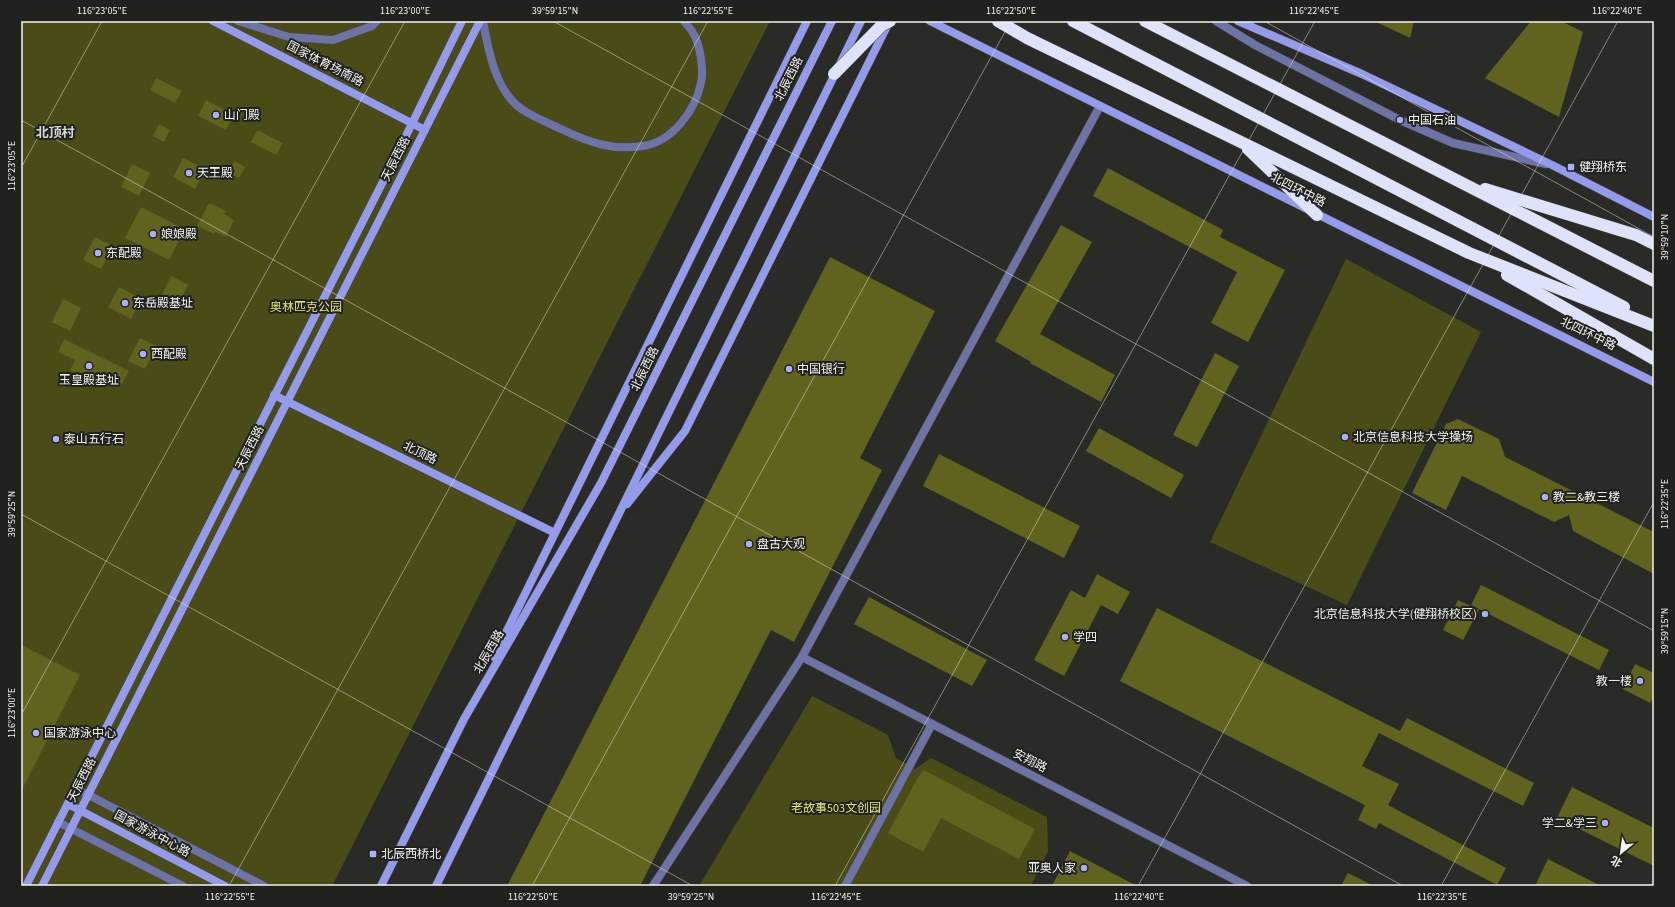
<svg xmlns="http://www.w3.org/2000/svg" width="1675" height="907" viewBox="0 0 1675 907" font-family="'Source Sans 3','Noto Sans SC',sans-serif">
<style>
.green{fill:#4a4b17}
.building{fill:#61621e}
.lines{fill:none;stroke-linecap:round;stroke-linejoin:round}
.lane-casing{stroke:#464743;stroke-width:9}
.street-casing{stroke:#464743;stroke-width:9}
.secondary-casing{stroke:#464743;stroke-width:9}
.highway-casing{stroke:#464743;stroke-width:13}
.lane{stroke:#6d73a4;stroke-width:8}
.street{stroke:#6d73a4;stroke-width:8}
.secondary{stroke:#949beb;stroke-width:8}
.highway{stroke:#dee2fb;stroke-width:12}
.highway-bridge-casing{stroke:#464743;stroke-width:13;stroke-linecap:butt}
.highway-bridge{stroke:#dee2fb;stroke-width:12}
.ticks{fill:none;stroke:#f4f4f2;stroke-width:1;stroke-opacity:0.45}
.poi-dot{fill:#a8b0fc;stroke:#21211e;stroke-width:1.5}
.labels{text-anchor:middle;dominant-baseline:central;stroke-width:4;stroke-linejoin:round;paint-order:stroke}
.street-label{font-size:12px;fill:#f4f4f2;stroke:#21211e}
.poi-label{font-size:12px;fill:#f4f4f2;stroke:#21211e;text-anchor:start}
.park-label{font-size:12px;fill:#e2e56f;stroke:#21211e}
.neighbourhood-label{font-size:13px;font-weight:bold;fill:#d6d7d2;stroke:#21211e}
.neatline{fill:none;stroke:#f4f4f2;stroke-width:1.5}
.ticks-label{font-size:10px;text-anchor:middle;fill:#f4f4f2}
</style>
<rect width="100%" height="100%" fill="#2a2b27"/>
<g class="green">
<polygon points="21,21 770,21 332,886 21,886"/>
<polygon points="1346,259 1481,332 1347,605 1210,542"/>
<polygon points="812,696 888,735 896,758 915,769 931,758 1047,817 1048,851 1031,886 699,886"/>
</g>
<g class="building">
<polygon points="1374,21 1414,21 1410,38"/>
<polygon points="1531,21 1561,21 1583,32 1559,117 1485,78"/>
<polygon points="156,78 182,91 175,103 150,90"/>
<polygon points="206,100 234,115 226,130 198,116"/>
<polygon points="159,124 170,130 164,142 153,136"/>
<polygon points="257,130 283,143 276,155 251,142"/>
<polygon points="183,158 205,169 195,189 173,177"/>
<polygon points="234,161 245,167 239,178 228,173"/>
<polygon points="132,164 150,173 139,196 121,187"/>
<polygon points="1108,168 1223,230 1220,237 1285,270 1248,342 1211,323 1237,272 1093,196"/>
<polygon points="209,203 226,211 224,214 234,220 226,237 215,232 214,234 197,226"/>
<polygon points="141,207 185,229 169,260 125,238"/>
<polygon points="1061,225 1092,242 1040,334 1115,375 1101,402 1030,363 1031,362 995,341"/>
<polygon points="95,237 113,246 101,269 83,260"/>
<polygon points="830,257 935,311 860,458 882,470 794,642 771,630 640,886 507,886"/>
<polygon points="171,276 188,285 177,308 160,299"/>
<polygon points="119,287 142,299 131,319 108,307"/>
<polygon points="63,299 81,308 70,331 52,322"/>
<polygon points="140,338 157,346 145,369 128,361"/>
<polygon points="64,339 129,371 121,386 101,375 97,384 70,370 75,360 58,352"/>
<polygon points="1215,353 1239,366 1197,447 1173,435"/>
<polygon points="1458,419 1499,439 1505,457 1654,532 1654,574 1573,531 1569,515 1554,522 1462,476 1446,510 1412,493 1446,424"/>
<polygon points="1099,428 1184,475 1171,498 1086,451"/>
<polygon points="939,454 1080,526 1064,558 923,486"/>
<polygon points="1097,574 1130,592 1118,614 1101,605 1064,676 1034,660 1071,590 1085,598"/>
<polygon points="1481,585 1609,650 1599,670 1471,605"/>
<polygon points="869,597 987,660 972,686 854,624"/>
<polygon points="1458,600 1479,610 1463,640 1443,630"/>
<polygon points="1157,608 1400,731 1407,718 1534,783 1523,806 1379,733 1362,766 1399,784 1388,805 1506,868 1497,885 1379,823 1376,829 1358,820 1365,805 1120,681"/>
<polygon points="21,645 80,675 21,792"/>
<polygon points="1635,664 1654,673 1654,697 1650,703 1623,689"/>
<polygon points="924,770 1035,829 1019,859 941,818 923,852 888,833 918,777"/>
<polygon points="1572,787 1654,828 1654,866 1557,818"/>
<polygon points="1070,851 1137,886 1052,886"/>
<polygon points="1548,859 1601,886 1535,886"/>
<polygon points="1348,873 1374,886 1341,886"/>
</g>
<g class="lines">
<defs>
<g id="lane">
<polyline points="238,21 289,37 333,40 372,26 377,21"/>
<path d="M483,21c5,29 13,72 40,89 12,8 26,13 38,19 27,13 51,22 82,17 29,-4 52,-35 58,-63 3,-12 -1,-40 -8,-50 -2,-4 -6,-8 -9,-12"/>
<polyline points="1216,21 1255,45 1400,120 1453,143 1546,164"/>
</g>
<g id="street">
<polyline points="802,657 1247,886"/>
<polyline points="75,788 264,886"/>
<polyline points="58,822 183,886"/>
<polyline points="653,886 802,657 1100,106"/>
<polyline points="845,886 932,724"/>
</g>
<g id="secondary">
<polyline points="213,21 425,130"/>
<polyline points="930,21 1654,382"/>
<polyline points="1238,21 1362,74 1552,165 1654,217"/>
<polyline points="274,395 555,533"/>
<polyline points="627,504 685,431 889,22"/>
<polyline points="494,657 807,21"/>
<polyline points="68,804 225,886"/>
<polyline points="26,886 403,142 462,21"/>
<polyline points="42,886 480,21"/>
<polyline points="381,886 464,719 601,483 832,21"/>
<polyline points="436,886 861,21"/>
</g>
<g id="highway">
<polyline points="998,21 1027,38 1469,253 1654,326"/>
<polyline points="1073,21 1624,307"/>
<polyline points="1145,21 1654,281"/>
<polyline points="1248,149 1317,215"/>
<polyline points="1485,189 1636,235 1654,244"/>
<polyline points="1507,275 1654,359"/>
</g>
</defs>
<use href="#lane" class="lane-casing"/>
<use href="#street" class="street-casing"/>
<use href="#secondary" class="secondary-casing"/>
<use href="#highway" class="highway-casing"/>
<use href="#lane" class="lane"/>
<use href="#street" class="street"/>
<use href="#secondary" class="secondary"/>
<use href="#highway" class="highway"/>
<defs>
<polyline id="highway-bridge" points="834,74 881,26 890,21"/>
</defs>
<use href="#highway-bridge" class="highway-bridge-casing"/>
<use href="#highway-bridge" class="highway-bridge"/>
</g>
<path class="ticks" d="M553,21l1101,610M1264,21l390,216M21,120l1382,766M21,168l81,-147M21,514l672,372M21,715l384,-694M229,886l479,-865M532,886l479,-865M835,886l480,-865M1138,886l480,-865M1441,886l213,-384"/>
<g class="poi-dot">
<circle cx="216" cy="115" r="4"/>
<circle cx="1400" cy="120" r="4"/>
<rect x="1567" y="163" width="8" height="8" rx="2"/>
<circle cx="189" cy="173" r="4"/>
<circle cx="153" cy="234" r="4"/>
<circle cx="98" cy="253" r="4"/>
<circle cx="125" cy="303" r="4"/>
<circle cx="143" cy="354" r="4"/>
<circle cx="89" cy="366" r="4"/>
<circle cx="789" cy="369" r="4"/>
<circle cx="1345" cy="437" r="4"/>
<circle cx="56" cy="439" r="4"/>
<circle cx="1545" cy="497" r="4"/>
<circle cx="749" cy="544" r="4"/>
<circle cx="1485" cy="614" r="4"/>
<circle cx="1065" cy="637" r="4"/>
<circle cx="1640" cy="681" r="4"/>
<circle cx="36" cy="733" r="4"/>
<circle cx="1605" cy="823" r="4"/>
<rect x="369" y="850" width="8" height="8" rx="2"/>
<circle cx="1084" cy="868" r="4"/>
</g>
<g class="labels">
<g class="street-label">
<text transform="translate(325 64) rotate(27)">国家体育场南路</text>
<text transform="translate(789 79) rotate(-63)">北辰西路</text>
<text transform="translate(396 159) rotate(-63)">天辰西路</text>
<text transform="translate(1298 190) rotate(27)">北四环中路</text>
<text transform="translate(1588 334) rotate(26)">北四环中路</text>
<text transform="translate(645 369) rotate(-64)">北辰西路</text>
<text transform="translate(250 448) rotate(-63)">天辰西路</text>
<text transform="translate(420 453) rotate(26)">北顶路</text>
<text transform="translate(489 652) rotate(-60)">北辰西路</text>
<text transform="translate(1030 761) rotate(27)">安翔路</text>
<text transform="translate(82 780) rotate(-63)">天辰西路</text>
<text transform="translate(152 834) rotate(28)">国家游泳中心路</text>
</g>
<g class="poi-label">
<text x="224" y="115">山门殿</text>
<text x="1408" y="120">中国石油</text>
<text x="1579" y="167">健翔桥东</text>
<text x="197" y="173">天王殿</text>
<text x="161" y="234">娘娘殿</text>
<text x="106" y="253">东配殿</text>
<text x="133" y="303">东岳殿基址</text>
<text x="151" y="354">西配殿</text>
<text x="797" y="369">中国银行</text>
<text x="89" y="380" text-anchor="middle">玉皇殿基址</text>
<text x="1353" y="437">北京信息科技大学操场</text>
<text x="64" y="439">泰山五行石</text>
<text x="1553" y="497">教二&amp;教三楼</text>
<text x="757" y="544">盘古大观</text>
<text x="1477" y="614" text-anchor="end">北京信息科技大学(健翔桥校区)</text>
<text x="1073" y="637">学四</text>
<text x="1632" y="681" text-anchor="end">教一楼</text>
<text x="44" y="733">国家游泳中心</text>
<text x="1597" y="823" text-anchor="end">学二&amp;学三</text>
<text x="381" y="854">北辰西桥北</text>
<text x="1076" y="868" text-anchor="end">亚奥人家</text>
</g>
<g class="park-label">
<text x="306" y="307">奥林匹克公园</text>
<text x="836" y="808">老故事503文创园</text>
</g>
<g class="neighbourhood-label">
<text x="55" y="133">北顶村</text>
</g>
</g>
<rect width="1675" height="907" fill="none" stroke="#21211e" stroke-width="44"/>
<g transform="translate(1621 853) rotate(209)" stroke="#21211e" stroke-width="3" paint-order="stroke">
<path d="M0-3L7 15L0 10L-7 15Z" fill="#f4f4f2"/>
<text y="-6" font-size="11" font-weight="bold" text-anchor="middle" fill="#f4f4f2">北</text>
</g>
<rect x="22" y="22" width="1631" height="863" class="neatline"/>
<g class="ticks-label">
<text x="102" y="14">116°23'05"E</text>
<text x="405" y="14">116°23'00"E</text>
<text x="555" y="14">39°59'15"N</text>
<text x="708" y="14">116°22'55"E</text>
<text x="1011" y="14">116°22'50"E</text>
<text x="1314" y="14">116°22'45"E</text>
<text x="1617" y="14">116°22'40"E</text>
<text transform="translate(11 166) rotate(-90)" y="4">116°23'05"E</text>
<text transform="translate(1664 237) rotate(-90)" y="4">39°59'10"N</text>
<text transform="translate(1664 504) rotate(-90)" y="4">116°22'35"E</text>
<text transform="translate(11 514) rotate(-90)" y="4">39°59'25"N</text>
<text transform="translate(1664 631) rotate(-90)" y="4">39°59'15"N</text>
<text transform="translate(11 713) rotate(-90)" y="4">116°23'00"E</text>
<text x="230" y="900">116°22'55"E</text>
<text x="533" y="900">116°22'50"E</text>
<text x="691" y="900">39°59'25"N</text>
<text x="836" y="900">116°22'45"E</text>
<text x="1139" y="900">116°22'40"E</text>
<text x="1442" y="900">116°22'35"E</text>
</g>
</svg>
